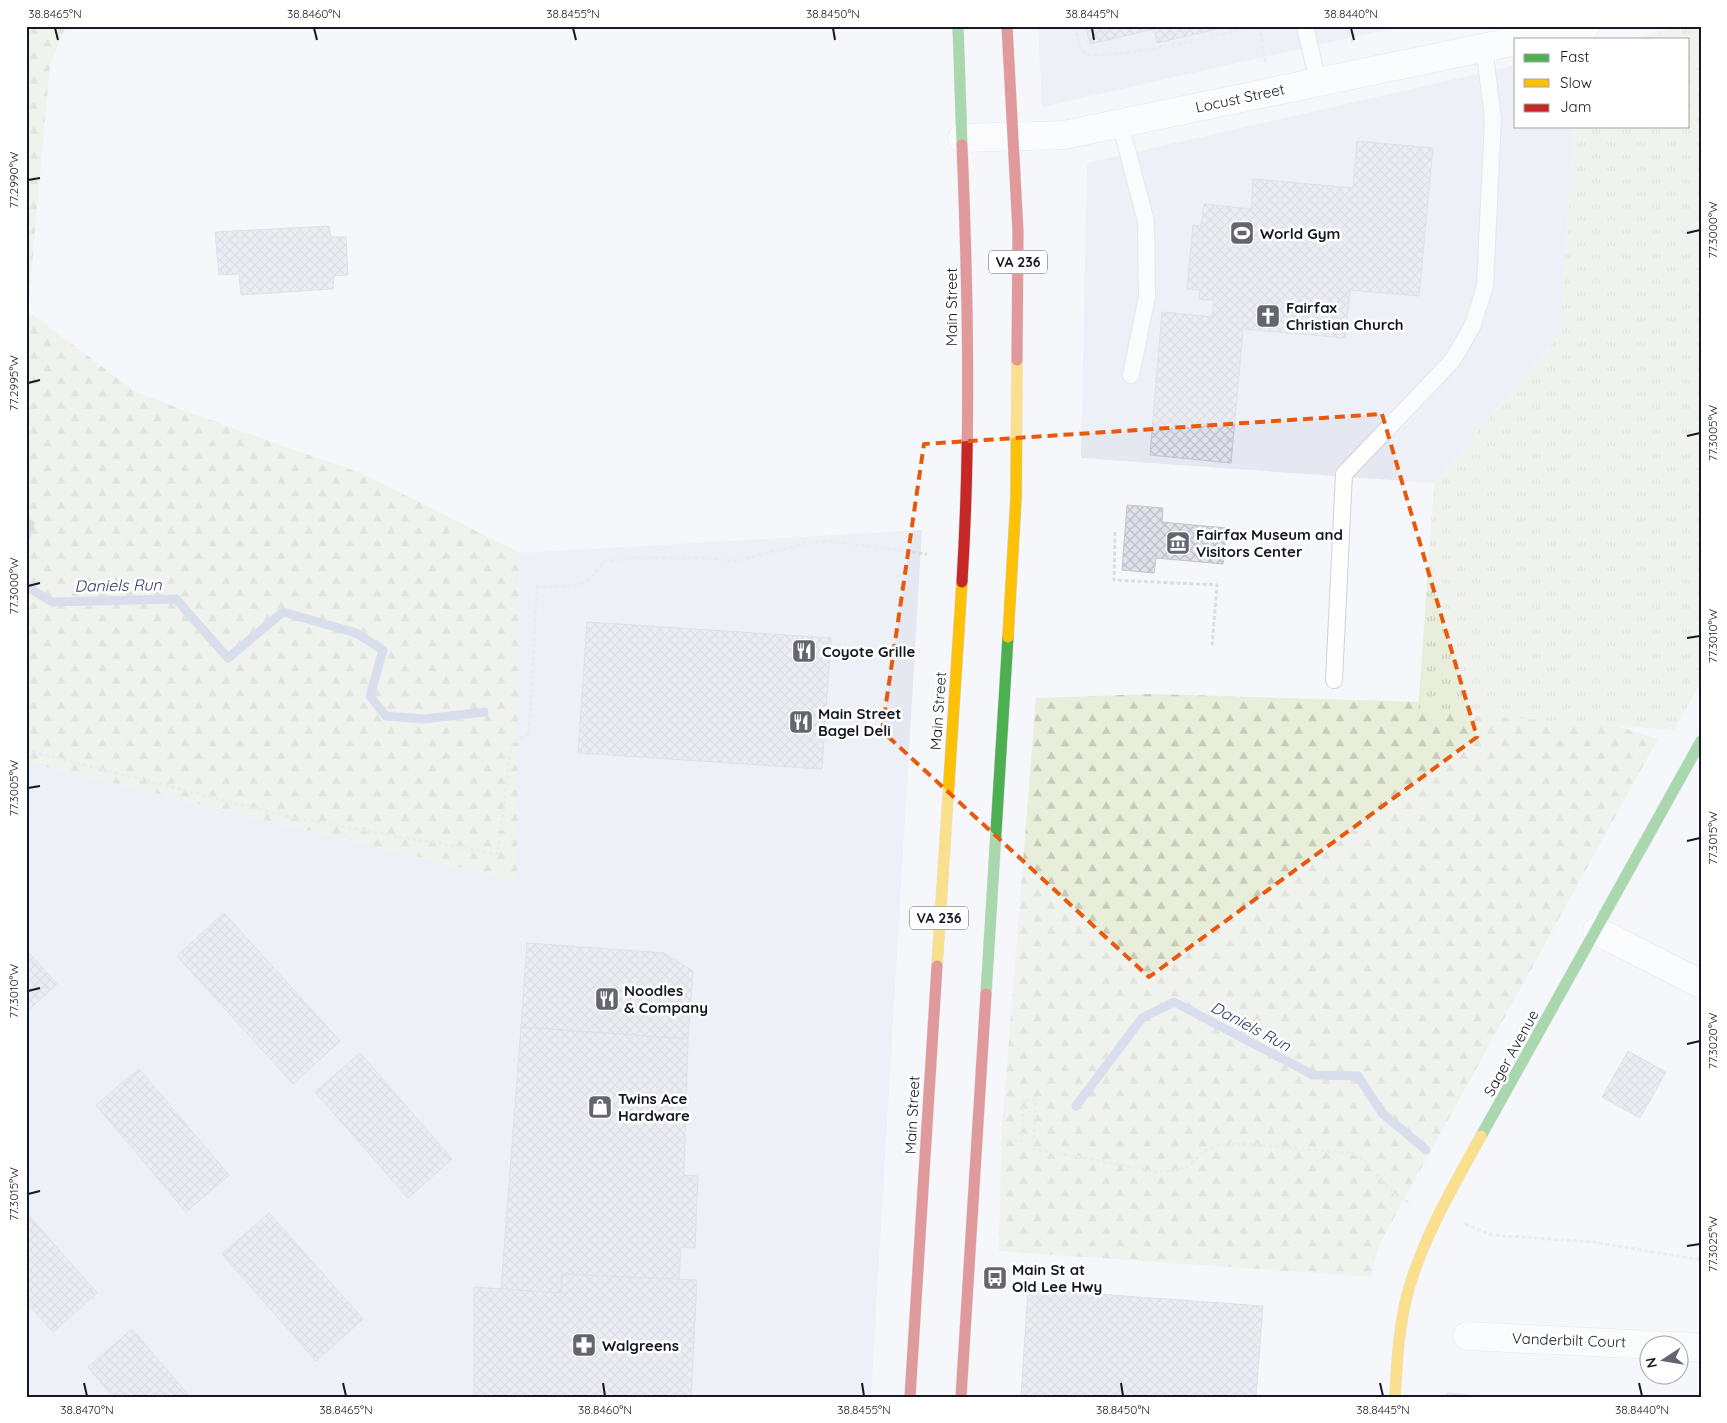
<svg xmlns="http://www.w3.org/2000/svg" width="1727" height="1423" viewBox="0 0 1727 1423" font-family="Quicksand,sans-serif">
<style>
.built{fill:#e5e7f1}
.forest{fill:url(#forest-firs)}
.park{fill:url(#park-tufts)}
.lines{fill:none;stroke-linecap:round;stroke-linejoin:round}
.stream{stroke:#b7bedc;stroke-width:9}
.building{fill:url(#building-cross-hatch);stroke:#c2c4cb}
.lane-casing{stroke:#d1d3da;stroke-width:18}
.street-casing{stroke:#d1d3da;stroke-width:29}
.fast-casing{stroke:#d1d3da;stroke-width:12}
.slow-casing{stroke:#d1d3da;stroke-width:12}
.jam-casing{stroke:#d1d3da;stroke-width:12}
.path{stroke:#dcddde;stroke-width:3;stroke-dasharray:4 2.5;stroke-linecap:butt}
.lane{stroke:#fefefe;stroke-width:16}
.street{stroke:#fefefe;stroke-width:28}
.fast{stroke:#4caf50;stroke-width:11}
.slow{stroke:#ffc107;stroke-width:11}
.jam{stroke:#c62828;stroke-width:11}
.marked{fill:none;stroke:#e8590c;stroke-width:4;stroke-dasharray:10 6;stroke-linejoin:round}
.ticks{fill:none;stroke:#161823;stroke-width:2}
.labels{text-anchor:middle;dominant-baseline:central;stroke-width:5;stroke-linejoin:round;paint-order:stroke}
.shield{fill:#fff;stroke:#5c5d65;stroke-width:1}
.shield-label{font-size:14px;font-weight:bold;fill:#161823}
.street-label{font-size:15px;fill:#161823;stroke:#fff}
.poi-label{font-size:15px;font-weight:bold;fill:#161823;stroke:#fff;text-anchor:start}
.water-label{font-size:16px;font-style:italic;fill:#2f376b;stroke:#fff}
.neatline{fill:none;stroke:#161823;stroke-width:2}
.ticks-label{font-size:12px;text-anchor:middle;fill:#161823}
</style>
<defs>
<pattern id="forest-firs" width="22" height="20" patternUnits="userSpaceOnUse" patternTransform="scale(1.25)"><rect width="22" height="20" fill="#e9eedb"/><path d="M5 1l3.5 6h-7zM16 11l3.5 6h-7z" fill="#c7cbbc"/></pattern>
<pattern id="park-tufts" width="24" height="20" patternUnits="userSpaceOnUse" patternTransform="scale(1.25)"><rect width="24" height="20" fill="#e9eedb"/><path d="M3 7l-1-3M5 7V3M7 7l1-3M15 17l-1-3M17 17v-4M19 17l1-3" fill="none" stroke="#c7cbbc"/></pattern>
<pattern id="building-cross-hatch" width="8" height="8" patternUnits="userSpaceOnUse" patternTransform="scale(1.25)"><rect width="8" height="8" fill="#dfe1eb"/><path d="M0 0l8 8M0 8l8-8" fill="none" stroke="#bfc0c9"/></pattern>
</defs>
<rect width="100%" height="100%" fill="#f6f7fb"/>
<g class="built">
<polygon points="1038,26 1402,26 1042,107"/>
<polygon points="1516,65 1516,126 1574,126 1560,335 1434,483 1081,458 1087,163"/>
<polygon points="922,530 871,1397 26,1397 26,762 516,881 520,553"/>
</g>
<g class="forest">
<polygon points="26,26 66,26 50,65 28,311 136,392 221,424 361,473 520,553 517,881 26,762"/>
<polygon points="1152,694 1557,706 1658,739 1379,1245 1371,1277 999,1251 1001,1140 1036,698"/>
</g>
<polygon class="park" points="1686,26 1701,26 1701,682 1674,730 1418,711 1434,483 1560,335 1574,126 1688,126 1688,39 1631,39"/>
<g class="lines">
<g class="stream">
<polyline points="26,523 30,524 26,537"/>
<polyline points="26,586 52,602 176,599 228,658 283,612 356,633 383,650 370,696 386,716 424,719 484,712"/>
<polyline points="1076,1106 1142,1018 1174,1002 1313,1075 1358,1076 1382,1113 1426,1150"/>
</g>
</g>
<g class="building">
<polygon points="1086,26 1230,26 1157,43 1154,29 1090,44"/>
<polygon points="1357,141 1433,148 1419,296 1350,290 1345,338 1243,329 1231,463 1150,455 1162,312 1212,317 1214,300 1199,299 1200,290 1187,289 1193,225 1201,226 1204,204 1251,209 1253,179 1353,188"/>
<polygon points="329,226 331,237 346,237 348,275 334,276 333,289 241,295 239,274 219,275 215,232"/>
<polygon points="1127,505 1163,508 1162,522 1226,528 1223,564 1156,558 1154,573 1122,570"/>
<polygon points="587,622 831,638 822,769 578,753"/>
<polygon points="224,913 340,1041 293,1084 177,956"/>
<polygon points="527,943 664,953 693,971 688,1039 521,1027"/>
<polygon points="26,950 57,984 26,1012"/>
<polygon points="521,1027 688,1039 684,1175 698,1176 695,1248 681,1247 679,1280 562,1274 561,1293 501,1290"/>
<polygon points="1628,1051 1666,1072 1640,1118 1602,1097"/>
<polygon points="360,1053 452,1159 408,1198 315,1092"/>
<polygon points="139,1069 229,1175 186,1212 96,1105"/>
<polygon points="26,1212 97,1293 53,1332 26,1302"/>
<polygon points="269,1213 363,1319 316,1361 222,1254"/>
<polygon points="562,1274 697,1280 691,1397 474,1397 474,1287 561,1293"/>
<polygon points="1028,1289 1263,1306 1256,1397 1021,1397"/>
<polygon points="132,1329 190,1397 113,1397 88,1367"/>
<polygon points="1447,1393 1490,1397 1447,1397"/>
</g>
<g class="lines">
<defs>
<g id="lane">
<polyline points="1305,26 1318,82"/>
<polyline points="1120,123 1146,221 1147,296 1131,375"/>
<polyline points="1334,680 1344,474 1452,361 1473,325 1485,286 1493,119 1484,47"/>
</g>
<g id="street">
<polyline points="1526,39 1585,26"/>
<polyline points="962,138 1064,135 1516,41"/>
<polyline points="1597,931 1701,984"/>
<polyline points="1467,1336 1672,1346"/>
<polyline points="1680,1346 1701,1348"/>
</g>
<g id="fast">
<polyline points="958,26 962,145"/>
<polyline points="986,994 1008,637"/>
<polyline points="1481,1136 1701,741"/>
</g>
<g id="slow">
<polyline points="1008,637 1016,498 1017,360"/>
<polyline points="937,966 962,582"/>
<path d="M1395,1397c2,-37 4,-74 14,-109 16,-54 45,-103 72,-152"/>
</g>
<g id="jam">
<polyline points="1007,26 1018,232 1017,360"/>
<path d="M962,582c9,-145 6,-291 0,-437"/>
<polyline points="910,1397 937,966"/>
<polyline points="961,1397 986,994"/>
</g>
</defs>
<use href="#lane" class="lane-casing"/>
<use href="#street" class="street-casing"/>
<use href="#fast" class="fast-casing"/>
<use href="#slow" class="slow-casing"/>
<use href="#jam" class="jam-casing"/>
<g class="path">
<path d="M1075,26l5,21 7,8c55,0 116,-17 169,-29"/>
<polyline points="1259,26 1266,64"/>
<polyline points="1349,26 1353,45"/>
<polyline points="1115,532 1114,580 1217,585 1212,646"/>
<polyline points="26,750 289,817 498,854 511,744 529,734 537,587 572,586 588,581 605,561 634,558 702,558 735,561 803,544 828,541 927,554"/>
<polyline points="1007,1140 1022,1141 1023,1100 1036,1100 1033,1149 1158,1172 1173,1171 1189,1166 1203,1152 1217,1145 1248,1144 1352,1153 1364,1160 1394,1194 1411,1204"/>
<polyline points="1465,1224 1492,1235 1593,1242 1701,1260"/>
</g>
<use href="#lane" class="lane"/>
<use href="#street" class="street"/>
<use href="#fast" class="fast"/>
<use href="#slow" class="slow"/>
<use href="#jam" class="jam"/>
</g>
<path d="M0 0H1727V1423H0ZM1382,414l95,323 -328,240 -267,-246 42,-287z" fill="#f6f7fb" fill-opacity=".55" fill-rule="evenodd"/>
<path class="marked" d="M1382,414l95,323 -328,240 -267,-246 42,-287z"/>
<path class="ticks" d="M55,28l3,12M314,28l3,12M573,28l3,12M833,28l2,12M1092,28l2,12M1351,28l3,12M28,180l12,-2M1687,233l13,-3M28,383l12,-3M1687,436l13,-3M28,586l12,-3M1687,638l13,-2M28,788l12,-2M1687,841l13,-3M28,991l12,-3M1687,1044l13,-3M28,1194l12,-3M1687,1246l13,-2M84,1383l3,13M343,1383l3,13M603,1383l2,13M862,1383l2,13M1121,1383l2,13M1380,1383l3,13M1639,1383l3,13"/>
<defs>
<symbol id="stadium-square" viewBox="-11 -11 22 22"><rect x="-9" y="-9" width="18" height="18" rx="4" fill="#64666f" stroke="#fff"/><path d="M0-5a6.5 5 0 1 0 0 10a6.5 5 0 1 0 0-10ZM-3.5-1.8h7v3.6h-7Z" fill="#fff"/></symbol>
<symbol id="church-square" viewBox="-11 -11 22 22"><rect x="-9" y="-9" width="18" height="18" rx="4" fill="#64666f" stroke="#fff"/><path d="M-1.2-6h2.4v3.5h3.3v2.4h-3.3V6h-2.4V-.1h-3.3v-2.4h3.3Z" fill="#fff"/></symbol>
<symbol id="museum-square" viewBox="-11 -11 22 22"><rect x="-9" y="-9" width="18" height="18" rx="4" fill="#64666f" stroke="#fff"/><path d="M0-6L6-3V-2H-6V-3ZM-5-1h2V3h-2ZM-1-1h2V3h-2ZM3-1h2V3H3ZM-6 4H6V6H-6Z" fill="#fff"/></symbol>
<symbol id="restaurant-square" viewBox="-11 -11 22 22"><rect x="-9" y="-9" width="18" height="18" rx="4" fill="#64666f" stroke="#fff"/><path d="M-5-6h1v4h1v-4h1v4h1v-4h1v5L-1.5 .5V6h-2V.5L-5-1ZM5-6V6H3V1.5H1.5Q1.5-4 5-6Z" fill="#fff"/></symbol>
<symbol id="shop-square" viewBox="-11 -11 22 22"><rect x="-9" y="-9" width="18" height="18" rx="4" fill="#64666f" stroke="#fff"/><path d="M-5-2.5h2.3a2.7 3.5 0 0 1 5.4 0H5L5.5 6h-11ZM-1.5-2.5h3a1.5 2.3 0 0 0-3 0Z" fill="#fff"/></symbol>
<symbol id="bus-square" viewBox="-11 -11 22 22"><rect x="-9" y="-9" width="18" height="18" rx="4" fill="#64666f" stroke="#fff"/><path d="M-5-6H5V4H4V6H2V4H-2V6H-4V4H-5ZM-3.5-4V0h7V-4ZM-3.5 1.2v1.5H-2V1.2ZM2 1.2v1.5H3.5V1.2Z" fill="#fff"/></symbol>
<symbol id="pharmacy-square" viewBox="-11 -11 22 22"><rect x="-9" y="-9" width="18" height="18" rx="4" fill="#64666f" stroke="#fff"/><path d="M-2-6h4v4h4v4h-4v4h-4v-4h-4v-4h4Z" fill="#fff"/></symbol>
</defs>
<g fill-rule="evenodd">
<use href="#stadium-square" x="1228" y="219" width="28" height="28"/>
<use href="#church-square" x="1254" y="302" width="28" height="28"/>
<use href="#museum-square" x="1164" y="529" width="28" height="28"/>
<use href="#restaurant-square" x="790" y="637" width="28" height="28"/>
<use href="#restaurant-square" x="787" y="708" width="28" height="28"/>
<use href="#restaurant-square" x="593" y="985" width="28" height="28"/>
<use href="#shop-square" x="586" y="1093" width="28" height="28"/>
<use href="#bus-square" x="981" y="1264" width="28" height="28"/>
<use href="#pharmacy-square" x="570" y="1331" width="28" height="28"/>
</g>
<g class="labels">
<g class="shield">
<rect x="989" y="250.5" width="58" height="23" rx="4"/>
<rect x="910" y="906.5" width="58" height="23" rx="4"/>
</g>
<g class="shield-label">
<text x="1018" y="262">VA 236</text>
<text x="939" y="918">VA 236</text>
</g>
<g class="street-label">
<text transform="translate(1240 98) rotate(-12)">Locust Street</text>
<text transform="translate(951 307) rotate(-90)">Main Street</text>
<text transform="translate(938 711) rotate(-86)">Main Street</text>
<text transform="translate(1511 1053) rotate(-61)">Sager Avenue</text>
<text transform="translate(912 1115) rotate(-87)">Main Street</text>
<text transform="translate(1569 1340) rotate(2)">Vanderbilt Court</text>
</g>
<g class="poi-label">
<text x="1260" y="233">World Gym</text>
<text x="1286" y="307">Fairfax<tspan x="1286" dy="17">Christian Church</tspan></text>
<text x="1196" y="534">Fairfax Museum and<tspan x="1196" dy="17">Visitors Center</tspan></text>
<text x="822" y="651">Coyote Grille</text>
<text x="818" y="713">Main Street<tspan x="818" dy="17">Bagel Deli</tspan></text>
<text x="624" y="990">Noodles<tspan x="624" dy="17">&amp; Company</tspan></text>
<text x="618" y="1098">Twins Ace<tspan x="618" dy="17">Hardware</tspan></text>
<text x="1012" y="1269">Main St at<tspan x="1012" dy="17">Old Lee Hwy</tspan></text>
<text x="602" y="1345">Walgreens</text>
</g>
<g class="water-label">
<text transform="translate(118 585) rotate(-1)">Daniels Run</text>
<text transform="translate(1251 1026) rotate(28)">Daniels Run</text>
</g>
</g>
<rect width="1727" height="1423" fill="none" stroke="#ffffff" stroke-width="55"/>
<rect x="1514" y="38" width="175" height="90" fill="#ffffff" stroke="#a2a3a7"/>
<rect x="1524" y="54" width="25" height="8" fill="#4caf50" stroke="#a2a3a7"/>
<text x="1560" y="62" font-size="15" fill="#161823">Fast</text>
<rect x="1524" y="79" width="25" height="8" fill="#ffc107" stroke="#a2a3a7"/>
<text x="1560" y="88" font-size="15" fill="#161823">Slow</text>
<rect x="1524" y="104" width="25" height="8" fill="#c62828" stroke="#a2a3a7"/>
<text x="1560" y="112" font-size="15" fill="#161823">Jam</text>
<g transform="translate(1664 1360) rotate(258)"><circle r="24" fill="#ffffff" stroke="#a2a3a7"/>
<path d="M0-4L9 19L0 12L-9 19Z" fill="#64666f"/>
<text y="-8" font-size="14" font-weight="bold" text-anchor="middle" fill="#161823">N</text>
</g>
<rect x="28" y="28" width="1672" height="1368" class="neatline"/>
<g class="ticks-label">
<text x="55" y="18">38.8465°N</text>
<text x="314" y="18">38.8460°N</text>
<text x="573" y="18">38.8455°N</text>
<text x="833" y="18">38.8450°N</text>
<text x="1092" y="18">38.8445°N</text>
<text x="1351" y="18">38.8440°N</text>
<text transform="translate(14 180) rotate(-90)" y="4">77.2990°W</text>
<text transform="translate(1713 230) rotate(-90)" y="4">77.3000°W</text>
<text transform="translate(14 383) rotate(-90)" y="4">77.2995°W</text>
<text transform="translate(1713 433) rotate(-90)" y="4">77.3005°W</text>
<text transform="translate(14 586) rotate(-90)" y="4">77.3000°W</text>
<text transform="translate(1713 636) rotate(-90)" y="4">77.3010°W</text>
<text transform="translate(14 788) rotate(-90)" y="4">77.3005°W</text>
<text transform="translate(1713 838) rotate(-90)" y="4">77.3015°W</text>
<text transform="translate(14 991) rotate(-90)" y="4">77.3010°W</text>
<text transform="translate(1713 1041) rotate(-90)" y="4">77.3020°W</text>
<text transform="translate(14 1194) rotate(-90)" y="4">77.3015°W</text>
<text transform="translate(1713 1244) rotate(-90)" y="4">77.3025°W</text>
<text x="87" y="1414">38.8470°N</text>
<text x="346" y="1414">38.8465°N</text>
<text x="605" y="1414">38.8460°N</text>
<text x="864" y="1414">38.8455°N</text>
<text x="1123" y="1414">38.8450°N</text>
<text x="1383" y="1414">38.8445°N</text>
<text x="1642" y="1414">38.8440°N</text>
</g>
</svg>
